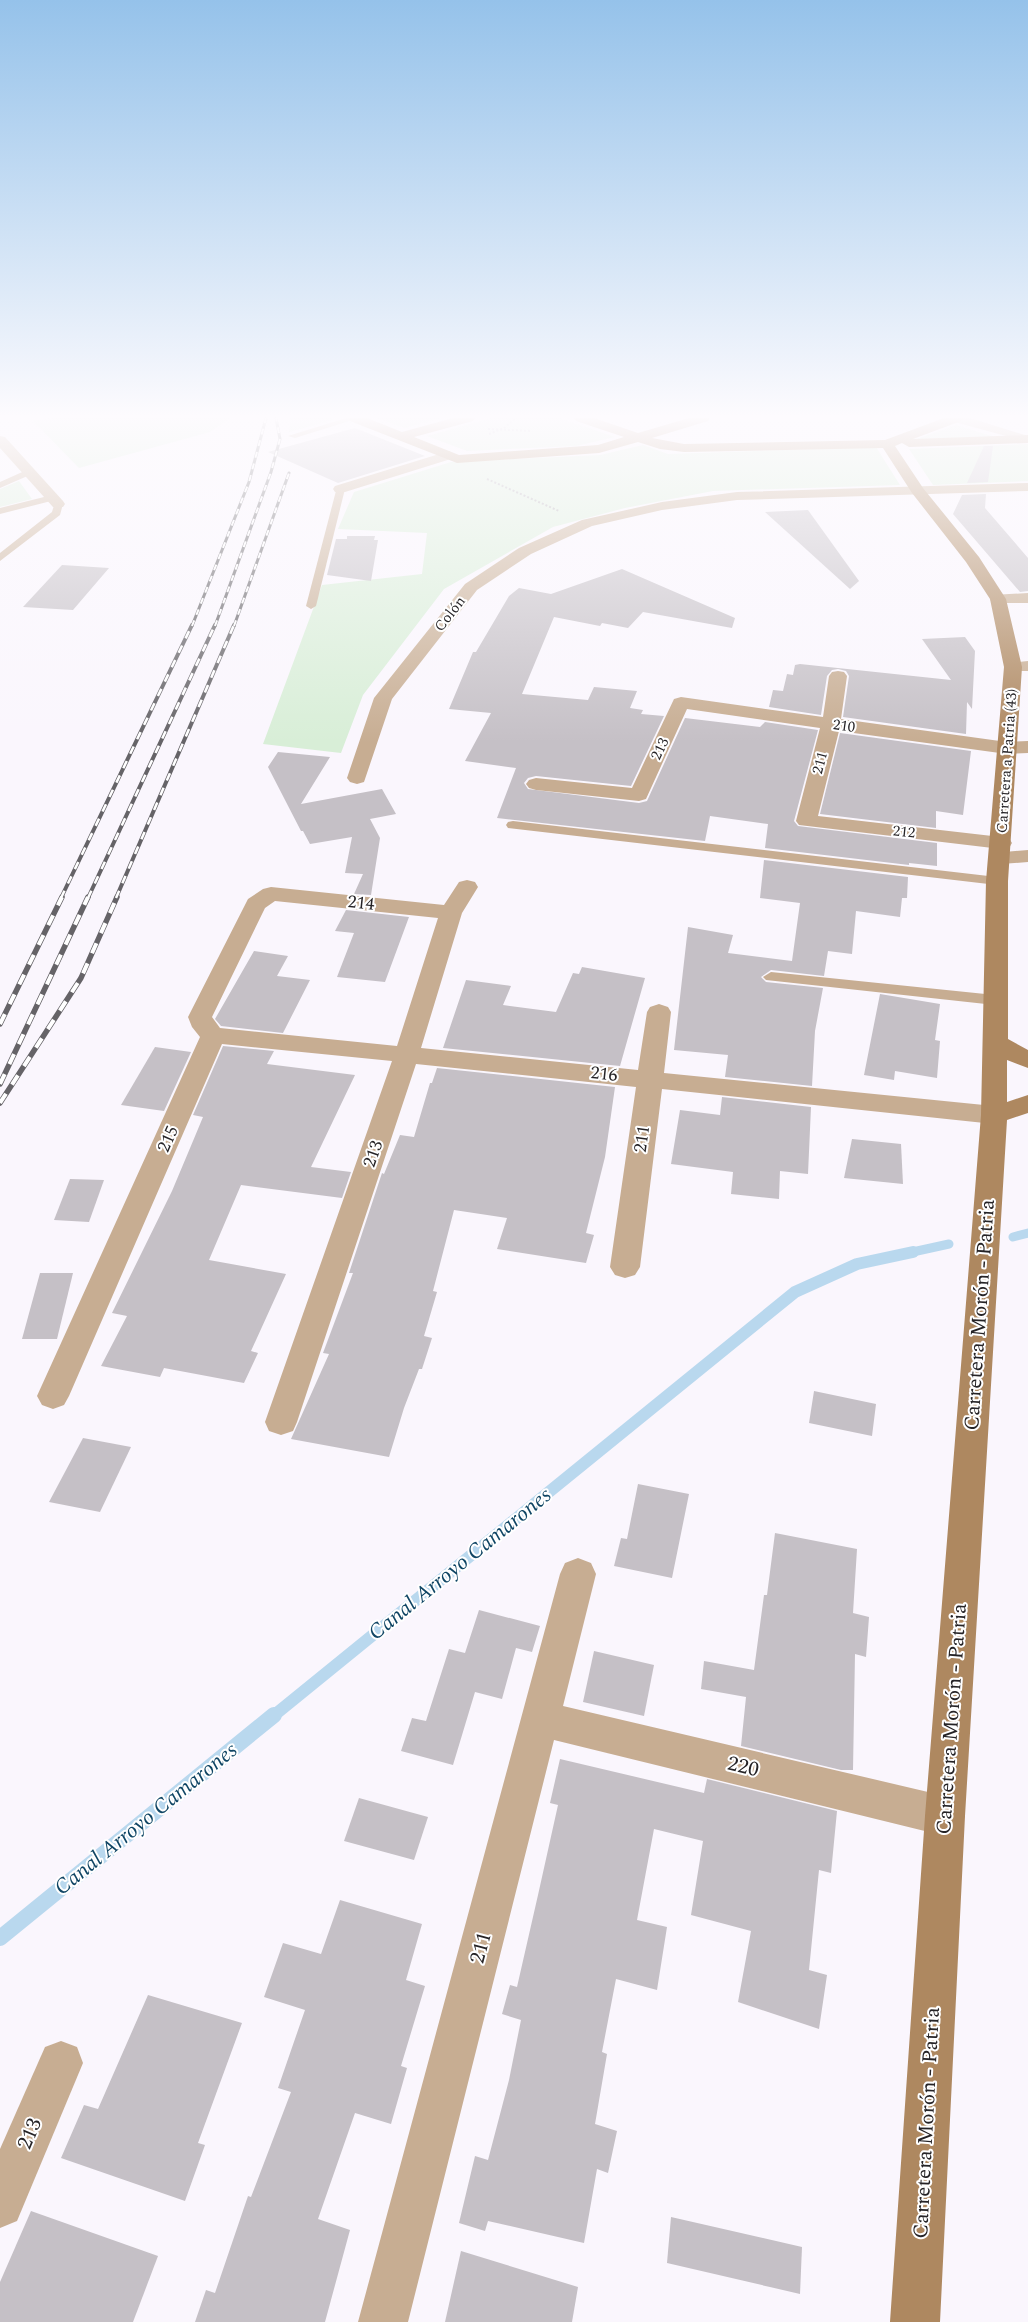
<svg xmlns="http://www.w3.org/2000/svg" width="1028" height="2322" viewBox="0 0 1028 2322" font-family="Spectral,serif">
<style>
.green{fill:#d8eed7}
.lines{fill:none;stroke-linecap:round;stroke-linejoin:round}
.stream-far2{stroke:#b9d8ee;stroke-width:9}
.stream-far1{stroke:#b9d8ee;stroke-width:12}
.stream{stroke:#b9d8ee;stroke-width:16}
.building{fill:#c5c0c6}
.path{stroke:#aba8ad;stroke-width:2;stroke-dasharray:2 2;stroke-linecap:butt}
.lane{fill:#c7ad92;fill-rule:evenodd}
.street{fill:#c7ad92;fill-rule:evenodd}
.secondary{fill:#ae8860;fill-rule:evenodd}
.rail-far2-casing{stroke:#656367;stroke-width:3}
.rail-far1-casing{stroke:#656367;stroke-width:4}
.rail-casing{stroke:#656367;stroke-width:5.5}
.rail-far2{stroke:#fff;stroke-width:2;stroke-dasharray:6;stroke-linecap:butt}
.rail-far1{stroke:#fff;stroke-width:2.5;stroke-dasharray:8;stroke-linecap:butt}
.rail{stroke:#fff;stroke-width:4;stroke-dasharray:11;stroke-linecap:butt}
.labels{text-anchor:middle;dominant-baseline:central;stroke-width:4;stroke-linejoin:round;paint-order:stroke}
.far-street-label{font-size:15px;fill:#252326;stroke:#fff}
.street-label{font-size:18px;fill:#252326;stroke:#fff}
.near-street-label{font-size:21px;fill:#252326;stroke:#fff}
.near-water-label{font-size:22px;font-style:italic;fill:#0f4564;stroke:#fff}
</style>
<rect width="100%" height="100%" fill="#faf6fd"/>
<g class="green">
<polygon points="52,418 230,418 210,432 79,468 33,421"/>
<polygon points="291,418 330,418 333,420 289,432"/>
<polygon points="377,418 441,418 405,428"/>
<polygon points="491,418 559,418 615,437 576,446 467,451 427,436"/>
<polygon points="956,425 995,437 917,439"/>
<polygon points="1028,444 1028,481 933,485 909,449"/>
<polygon points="643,445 668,454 876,447 900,485 713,491 625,508 553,527 444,589 363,695 341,753 263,744 322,585 422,574 427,533 338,529 354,492 451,462 600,455"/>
<polygon points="19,481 32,499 0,507 0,489"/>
</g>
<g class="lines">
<g class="stream-far2">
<polyline points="1013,1237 1028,1233"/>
<polyline points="908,1253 949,1244"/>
</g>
<polyline class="stream-far1" points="272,1717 795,1292 857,1264 913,1252"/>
<polyline class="stream" points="0,1938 274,1715"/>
</g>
<g class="building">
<polygon points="355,428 425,456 338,483 268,452"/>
<polygon points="984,446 993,446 988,482 967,483"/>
<polygon points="986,494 985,508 1028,558 1028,591 1020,592 953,514 962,495"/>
<polygon points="808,510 859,581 850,589 765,512"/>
<polygon points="347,536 375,536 374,540 378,540 371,581 327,575 336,539 347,539"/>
<polygon points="62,565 109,568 73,610 23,607"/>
<polygon points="622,569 735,618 732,628 643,612 628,628 602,623 600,626 554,617 522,694 588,700 594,687 637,691 630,708 643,710 641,714 664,716 631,786 536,776 528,778 524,783 528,789 639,803 647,801 685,718 760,727 765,722 818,730 794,821 798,826 937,843 937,866 909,863 909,865 765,848 768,824 710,816 705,841 497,818 516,768 465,761 491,713 449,709 473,652 476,652 509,596 519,588 551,594"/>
<polygon points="965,637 975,651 972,709 967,702 966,734 843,717 849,676 846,671 838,669 832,670 827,676 821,715 769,707 773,690 783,691 787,674 793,675 795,665 800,664 951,680 922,639"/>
<polygon points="840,733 971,751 963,815 936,811 936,828 820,814"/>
<polygon points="278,752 330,757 301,804 382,789 396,814 370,819 380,838 371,895 354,894 363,874 345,873 352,837 310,844 303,831 301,831 268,767"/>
<polygon points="764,860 908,877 907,898 902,898 900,917 856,911 852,954 828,951 824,976 771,970 761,977 766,982 823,988 815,1031 812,1086 725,1077 728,1055 674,1050 688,927 733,935 728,953 792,961 800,903 760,898"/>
<polygon points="346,910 409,917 385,982 337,977 354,933 335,931"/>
<polygon points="254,951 288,956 277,976 310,980 283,1033 221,1026 215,1019"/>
<polygon points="582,967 645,978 620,1066 443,1048 466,980 511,986 503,1005 556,1012 573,973 579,974"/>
<polygon points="880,994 940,1004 935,1040 940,1041 937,1078 895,1071 894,1080 864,1075"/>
<polygon points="223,1046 274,1051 267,1064 355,1075 311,1167 351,1172 342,1198 241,1185 209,1260 286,1274 251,1351 258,1353 244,1383 164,1368 160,1377 101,1366 127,1316 112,1313 172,1191 193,1141 203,1117 193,1115"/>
<polygon points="155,1047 191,1052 164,1111 121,1105"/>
<polygon points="437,1068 615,1087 605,1157 586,1233 594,1235 586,1263 497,1249 507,1218 454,1210 433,1291 437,1292 424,1336 432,1338 422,1369 419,1369 404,1408 389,1457 291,1439 329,1354 323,1353 353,1273 349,1273 382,1173 384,1174 400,1135 414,1137 430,1083 432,1083"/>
<polygon points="722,1097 811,1107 808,1174 780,1171 779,1199 731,1194 733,1172 671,1164 680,1110 720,1115"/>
<polygon points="852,1139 901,1144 903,1184 844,1178"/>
<polygon points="70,1179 104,1180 89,1222 54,1220"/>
<polygon points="40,1273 73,1273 57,1339 22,1339"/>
<polygon points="814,1391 876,1404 872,1436 809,1423"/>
<polygon points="83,1438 131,1447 100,1512 49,1502"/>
<polygon points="638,1484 689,1494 672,1578 614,1566 621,1538 627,1539"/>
<polygon points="775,1533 857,1549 853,1613 869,1617 866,1657 855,1654 853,1770 841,1770 741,1746 746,1697 701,1689 704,1661 754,1670 764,1595 767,1595"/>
<polygon points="479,1610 540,1626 532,1652 516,1648 502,1699 475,1692 453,1765 401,1751 412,1718 426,1721 449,1649 465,1653"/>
<polygon points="594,1651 654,1665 644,1716 583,1702"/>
<polygon points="560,1759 704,1793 707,1779 837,1811 831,1873 819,1870 809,1970 827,1975 819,2029 738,2002 751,1931 691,1915 703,1841 654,1829 637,1920 667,1927 657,1990 616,1979 602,2052 607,2054 595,2124 617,2131 608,2173 597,2169 584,2243 488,2221 485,2231 459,2223 475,2156 488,2160 509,2080 521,2020 502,2014 510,1985 517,1987 538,1895 558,1805 550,1803"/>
<polygon points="359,1798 428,1817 414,1860 344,1841"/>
<polygon points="340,1900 422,1924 406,1980 425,1986 401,2066 407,2068 391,2124 355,2113 318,2219 350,2230 325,2322 195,2322 206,2290 215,2293 248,2196 251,2197 291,2092 278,2088 305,2010 264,1997 283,1943 321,1954"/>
<polygon points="148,1995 242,2023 198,2143 205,2145 185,2201 61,2158 84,2105 98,2109"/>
<polygon points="31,2211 158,2256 133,2322 0,2322 0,2282"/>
<polygon points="671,2217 802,2247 800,2294 667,2263"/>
<polygon points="461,2251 578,2287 572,2322 445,2322"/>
</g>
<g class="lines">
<g class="path">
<polyline points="488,429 532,431"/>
<polyline points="489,434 504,428 516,418"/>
<polyline points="487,479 559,511"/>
</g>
<g class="lane">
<polygon points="346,418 359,418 295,438 288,436"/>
<polygon points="29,469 34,472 32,474 0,488 0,482"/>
<polygon points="337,487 345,489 316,606 311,609 306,606"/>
<polygon points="52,495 57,498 55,500 0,514 0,508"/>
<polygon points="55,502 63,504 60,515 0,561 0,553 52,512"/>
<polygon points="513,821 997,877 1004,881 997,885 508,828 506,825 508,822"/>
<polygon points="771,972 995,995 1003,1000 995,1005 766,980 763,977"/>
</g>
<g class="street">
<polygon points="949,418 970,418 1028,436 1028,442 951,421"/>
<polygon points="0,436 5,437 63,501 65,504 63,507 53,507 0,448"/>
<polygon points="449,451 456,455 454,458 345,492 335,492 333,489 335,486"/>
<polygon points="1028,483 1028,491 737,500 662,510 592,526 531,554 477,590 392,699 364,782 357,784 350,782 347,778 374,698 465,584 519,548 582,520 662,502 737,492"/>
<polygon points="1028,593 1028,603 992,603 990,599 992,595"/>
<polygon points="1028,661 1028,671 1007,671 1004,667 1007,663"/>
<polygon points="838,671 844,672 847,676 841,719 1007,742 1028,741 1028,753 1007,754 839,731 818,816 1001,837 1009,838 1012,843 1009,848 1001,849 799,825 796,821 820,728 687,709 646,799 639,801 536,790 529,788 526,784 529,780 536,778 632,788 674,699 681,697 823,717 829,676 832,672"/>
<polygon points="1028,850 1028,862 1001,864 993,863 990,858 993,853"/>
<path d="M467,880l8,2 3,5 -16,26 -41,135 217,22 9,-58 3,-5 9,-3 9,3 3,5 -7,61 330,33 9,3 4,6 -4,6 -9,3 -332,-35 -22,178 -5,8 -10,3 -10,-3 -5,-8 26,-180 -220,-23 -119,358 -4,9 -12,4 -12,-4 -4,-9 127,-361 -170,-17 -153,352 -5,9 -11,4 -11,-4 -5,-9 163,-359 -8,-10 -4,-10 60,-118 15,-10 8,-2 173,18 15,-23zM275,901l163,17 -41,128 -177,-18 -8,-11 53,-109z"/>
<polygon points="578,1558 591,1563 596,1574 563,1706 945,1796 959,1802 965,1816 959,1830 945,1836 554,1740 408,2322 358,2322 560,1574 565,1563"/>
<polygon points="61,2041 77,2047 83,2063 17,2221 0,2228 0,2149 45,2047"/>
</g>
<polygon class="secondary" points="348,418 367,418 402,432 453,418 475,418 473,421 414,437 459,455 598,445 624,437 576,421 574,418 594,418 638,433 689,418 710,418 708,421 652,438 684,444 885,440 944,418 963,418 961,421 913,439 1028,435 1028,443 909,447 902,443 895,446 923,488 979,557 1006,599 1022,667 1008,881 1008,1039 1028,1050 1028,1068 1007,1060 1007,1102 1028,1095 1028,1113 1007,1120 965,1816 940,2322 890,2322 925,1816 981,1115 986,881 1004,667 990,599 966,562 912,493 883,448 684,452 660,449 638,442 599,453 457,463 350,421"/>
<defs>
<g id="rail-far2">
<polyline points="192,626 249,482 266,418"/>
<polyline points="215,626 271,472 280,439 276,418"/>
<polyline points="234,626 289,473"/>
</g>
<g id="rail-far1">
<polyline points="61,898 192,625"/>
<polyline points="88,898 215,625"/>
<polyline points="116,898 234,625"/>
</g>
<g id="rail">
<polyline points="0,1024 62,897"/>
<polyline points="0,1084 88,897"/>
<polyline points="0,1103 81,978 117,897"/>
</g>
</defs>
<use href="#rail-far2" class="rail-far2-casing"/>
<use href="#rail-far1" class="rail-far1-casing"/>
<use href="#rail" class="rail-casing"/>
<use href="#rail-far2" class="rail-far2"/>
<use href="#rail-far1" class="rail-far1"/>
<use href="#rail" class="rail"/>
</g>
<linearGradient id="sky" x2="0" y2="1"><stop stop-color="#95c2ea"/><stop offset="0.56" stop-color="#fdfbfe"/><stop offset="1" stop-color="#fdfbfe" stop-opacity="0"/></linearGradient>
<rect width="1028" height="743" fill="url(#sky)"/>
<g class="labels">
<g class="far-street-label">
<text transform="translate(450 614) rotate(-52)">Colón</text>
<text transform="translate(844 726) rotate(8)">210</text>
<text transform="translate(660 749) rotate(-65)">213</text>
<text transform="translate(1007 761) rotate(-86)">Carretera a Patria (43)</text>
<text transform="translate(820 763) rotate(-75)">211</text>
<text transform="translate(904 832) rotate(6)">212</text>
</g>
<g class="street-label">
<text transform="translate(361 903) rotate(6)">214</text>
<text transform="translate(604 1074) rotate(6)">216</text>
<text transform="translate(168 1139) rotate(-66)">215</text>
<text transform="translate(642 1139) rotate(-82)">211</text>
<text transform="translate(373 1154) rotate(-71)">213</text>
</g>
<g class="near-street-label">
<text transform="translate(980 1315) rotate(-86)">Carretera Morón - Patria</text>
<text transform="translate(952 1719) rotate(-86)">Carretera Morón - Patria</text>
<text transform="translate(743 1767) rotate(14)">220</text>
<text transform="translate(481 1948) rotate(-75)">211</text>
<text transform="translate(927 2123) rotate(-87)">Carretera Morón - Patria</text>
<text transform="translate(30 2134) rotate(-67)">213</text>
</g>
<g class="near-water-label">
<text transform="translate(460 1564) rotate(-39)">Canal Arroyo Camarones</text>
<text transform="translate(146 1819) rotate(-39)">Canal Arroyo Camarones</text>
</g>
</g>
</svg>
